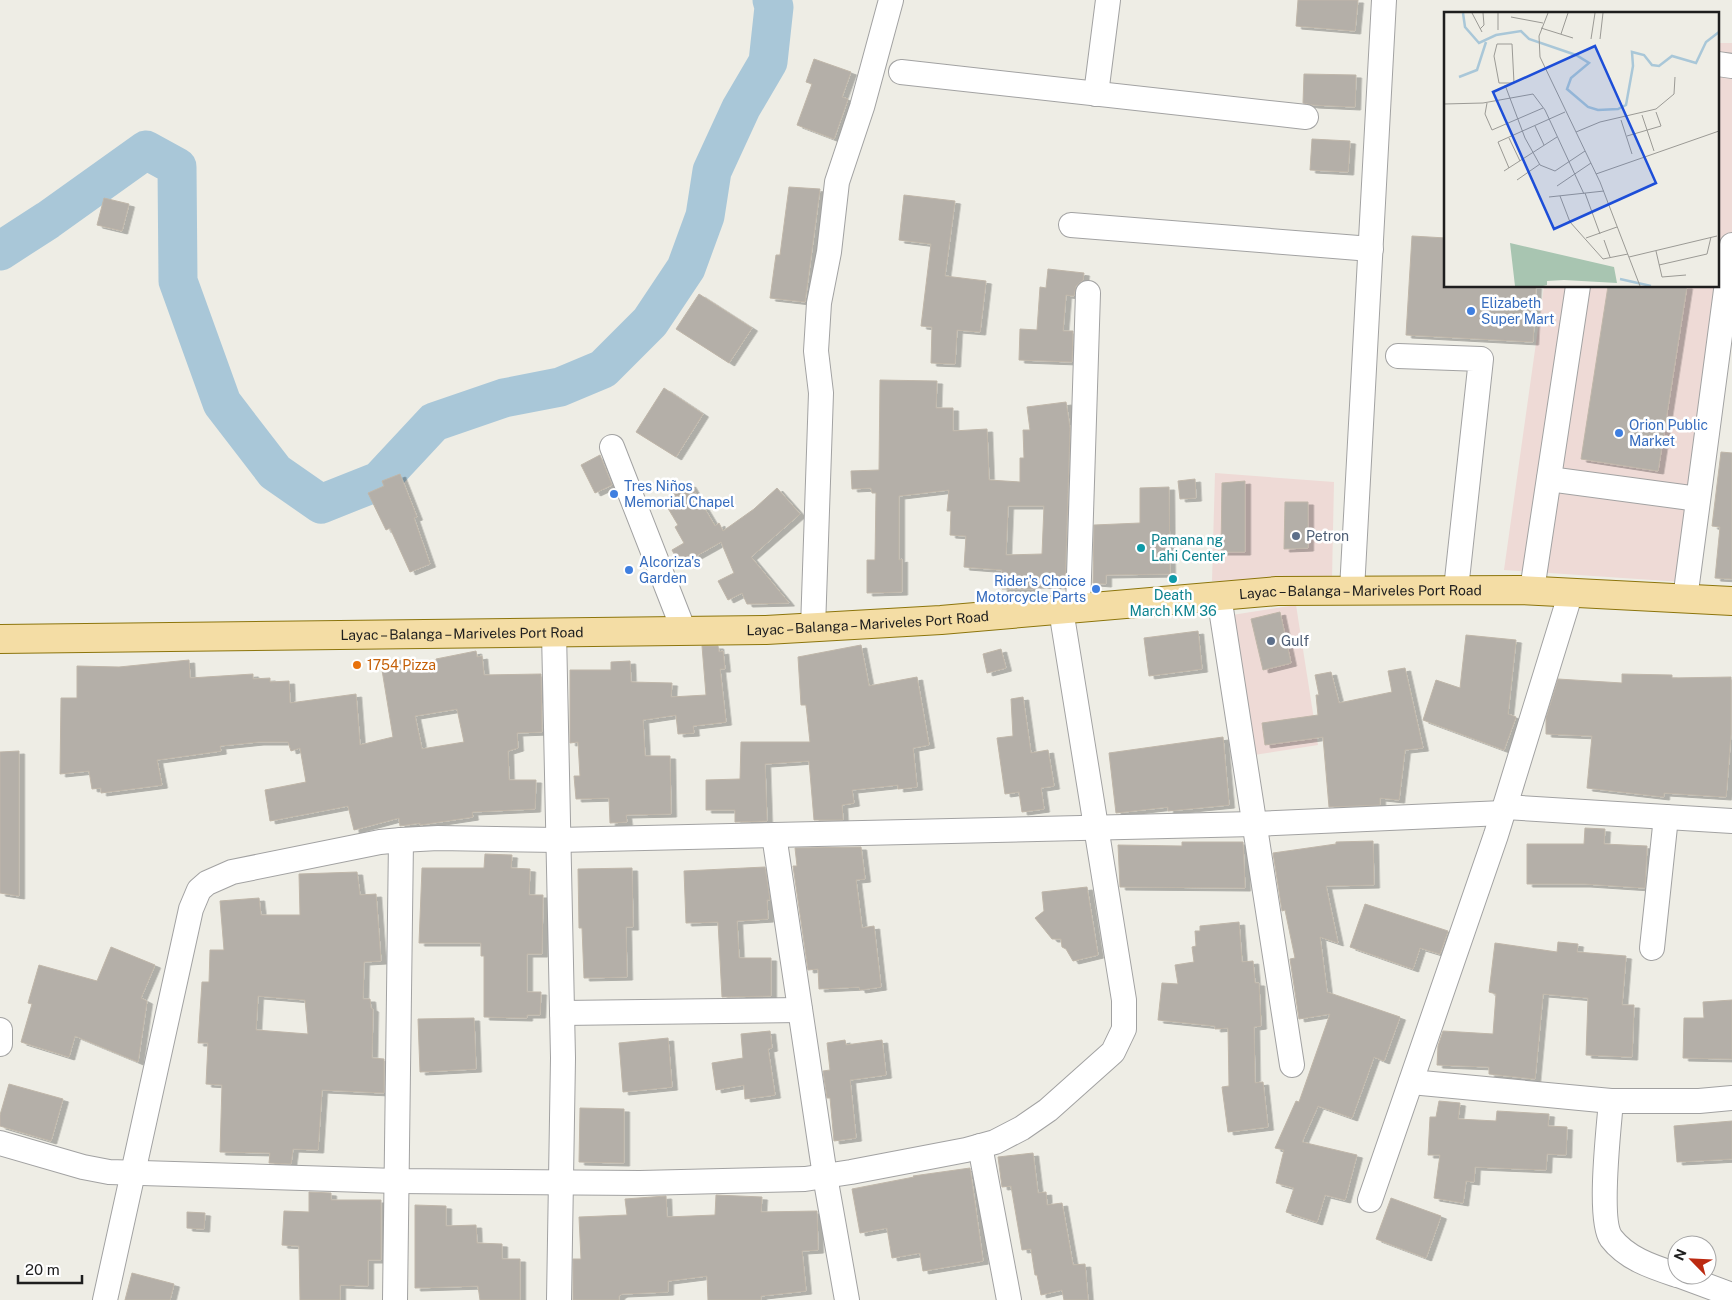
<svg xmlns="http://www.w3.org/2000/svg" width="1732" height="1300" viewBox="0 0 1732 1300" font-family="'Public Sans',sans-serif">
<style>
.commercial{fill:#eedad6}
.lines{fill:none;stroke-linecap:round;stroke-linejoin:round}
.river{stroke:#a9c7d8;stroke-width:39}
.building{fill:#b4afa8;stroke:#bfb6a9;fill-rule:evenodd;filter:url(#shadow)}
.minor-casing{stroke:#a2a2a2;stroke-width:26}
.major-casing{stroke:#8c750c;stroke-width:30}
.minor{stroke:#fff;stroke-width:24}
.major{stroke:#f4dda5;stroke-width:28}
.shop-dot{fill:#3f7fe0;stroke:#fff;stroke-width:2}
.service-dot{fill:#5c6f8a;stroke:#fff;stroke-width:2}
.culture-dot{fill:#0f9aa8;stroke:#fff;stroke-width:2}
.food-dot{fill:#e8710a;stroke:#fff;stroke-width:2}
.labels{text-anchor:middle;dominant-baseline:central;stroke-width:5;stroke-linejoin:round;paint-order:stroke}
.shop-label{font-size:14px;fill:#366cbe;stroke:#fff;text-anchor:start}
.service-label{font-size:14px;fill:#4e5e75;stroke:#fff;text-anchor:start}
.culture-label{font-size:14px;fill:#0d838f;stroke:#fff;text-anchor:start}
.street-label{font-size:14px;fill:#1e1e1e;stroke:#fff}
.food-label{font-size:14px;fill:#c56008;stroke:#fff;text-anchor:start}
.inset-river{fill:none;stroke:#a9c7d8;stroke-width:2.5}
.inset-road{fill:none;stroke:#9b9a95;stroke-width:1}
.view{fill:#1d4ed8;fill-opacity:0.15;stroke:#1d4ed8;stroke-width:2.5}
.inset-edge{fill:none;stroke:#1e1e1e;stroke-width:2.5}
</style>
<defs>
<filter id="shadow"><feDropShadow dx="5.5" dy="3" stdDeviation="0" flood-color="#0004"/></filter>
</defs>
<rect width="100%" height="100%" fill="#eeede5"/>
<g class="commercial">
<polygon points="1718,43 1732,43 1732,295 1696,583 1504,570 1544,286 1718,286"/>
<polygon points="1215,473 1334,482 1332,579 1212,581"/>
<polygon points="1296,605 1318,745 1254,755 1232,615"/>
</g>
<g class="lines">
<polyline class="river" points="0,251 48,220 146,150 177,167 178,281 222,403 275,472 321,504 379,481 434,422 504,398 560,387 603,369 650,322 686,268 705,216 712,171 741,108 768,62 774,7 772,0"/>
</g>
<g class="building">
<polygon points="1298,0 1358,0 1355,31 1296,26"/>
<polygon points="814,59 851,72 842,97 848,99 834,139 797,125 812,84 806,82"/>
<polygon points="1304,74 1356,75 1355,107 1313,105 1303,103"/>
<polygon points="1312,139 1350,141 1348,172 1310,170"/>
<polygon points="789,187 820,189 805,302 770,298 776,255 780,255"/>
<polygon points="904,195 955,201 945,276 986,281 980,332 957,330 955,364 931,363 932,327 921,326 931,244 899,240"/>
<polygon points="104,198 129,204 122,231 97,225"/>
<polygon points="1412,236 1446,238 1446,286 1536,286 1533,342 1406,335"/>
<polygon points="1048,269 1084,273 1083,280 1076,286 1074,296 1066,295 1063,331 1073,331 1072,362 1019,360 1020,329 1037,330 1040,287 1046,288"/>
<polygon points="1608,286 1687,286 1658,471 1581,459"/>
<polygon points="699,294 752,328 729,363 676,329"/>
<path d="M880,380l57,1 -1,27h17v23l34,-2 2,51 31,2v-24h4l-1,-28h7l-3,-23 39,-5 4,26 -5,158 -32,-1v4h-31v-19l-38,-3 2,-31 -16,-1 1,-24h-4l2,-21 -50,6v64l3,-1v33l-35,1v-33h8l1,-67h-4l-1,-5 -19,1 -1,-18 28,-1zM1008,506h36l-2,48 -36,1z"/>
<polygon points="664,388 703,414 676,457 636,432"/>
<polygon points="1721,452 1732,453 1732,579 1715,578 1720,527 1712,526"/>
<polygon points="600,455 612,485 595,493 581,465"/>
<polygon points="400,474 417,517 414,518 430,564 410,572 390,528 386,530 368,493 384,486 382,481"/>
<polygon points="1195,479 1196,498 1180,499 1178,481"/>
<polygon points="1245,481 1245,552 1221,552 1222,483"/>
<polygon points="690,484 715,526 719,523 723,531 754,509 777,488 800,514 751,557 789,603 747,604 742,593 728,600 718,581 734,573 721,542 680,565 672,550 684,543 675,527 678,525 663,500"/>
<polygon points="1169,487 1170,574 1106,575 1106,584 1093,583 1094,525 1140,523 1140,488"/>
<polygon points="1285,502 1308,502 1308,548 1284,549"/>
<polygon points="1280,612 1291,663 1263,670 1251,619"/>
<polygon points="1198,631 1202,669 1149,676 1144,638"/>
<polygon points="1466,635 1516,640 1508,714 1516,717 1504,750 1423,720 1436,680 1460,688"/>
<polygon points="861,645 869,686 917,677 929,745 913,748 917,787 898,789 898,785 852,790 854,803 842,805 843,820 814,820 809,761 765,764 767,821 735,822 735,810 706,810 706,780 740,779 741,742 810,742 806,705 801,705 798,657"/>
<polygon points="702,646 718,646 719,652 723,651 725,669 720,669 726,722 693,726 694,733 678,734 676,715 643,720 645,756 670,756 671,814 626,815 627,822 610,823 609,798 576,799 574,776 580,776 578,742 570,743 570,670 611,670 611,662 630,661 631,682 672,683 671,697 706,695"/>
<polygon points="1001,649 1006,668 987,673 983,654"/>
<path d="M476,651l1,6 5,-1 2,19 57,-1 1,58 -25,1 1,15 -10,3 1,29h27l-1,29 -63,3 1,5 -53,8v-2l-20,3 -1,-8 -45,12 -6,-24 -78,15 -5,-31 41,-8 -6,-34 -9,3 -3,-9h-30l-38,4 1,5 -64,9 5,25 -61,8v-5l-9,1 -3,-18 -29,3 1,-76h16v-32l42,1 70,-7 1,18 63,-4v5l17,-1v4l19,-1 1,22 66,-9 4,51 33,-8 -12,-73 22,-4 2,11 32,-7 -1,-5zM457,709l7,33 -42,7 -7,-33z"/>
<polygon points="1405,668 1423,748 1405,750 1399,800 1380,798 1380,805 1329,807 1323,737 1265,745 1262,723 1318,715 1316,695 1319,695 1315,675 1331,672 1339,703 1392,692 1388,671"/>
<polygon points="1622,674 1672,675 1672,678 1731,677 1731,734 1726,797 1664,793 1664,797 1587,788 1592,736 1546,734 1546,718 1558,679 1622,683"/>
<polygon points="1023,697 1031,753 1048,750 1054,786 1041,788 1044,809 1022,812 1019,792 1005,794 997,738 1013,736 1011,699"/>
<polygon points="1223,737 1229,805 1168,811 1168,807 1116,813 1109,753"/>
<polygon points="19,751 19,896 0,893 0,752"/>
<polygon points="1585,828 1605,829 1604,844 1647,846 1645,888 1585,884 1527,884 1527,844 1584,844"/>
<polygon points="1373,841 1374,885 1326,886 1338,943 1320,937 1327,992 1400,1017 1384,1061 1374,1057 1352,1118 1318,1106 1302,1142 1357,1155 1345,1200 1325,1195 1317,1222 1286,1212 1294,1188 1276,1183 1284,1150 1275,1148 1296,1101 1299,1102 1330,1014 1299,1019 1290,959 1295,958 1285,910 1282,911 1273,853 1336,844 1336,842"/>
<polygon points="1182,842 1243,842 1245,888 1120,887 1118,845 1182,846"/>
<polygon points="861,847 865,879 856,880 862,928 874,926 881,987 860,990 859,987 819,989 818,969 808,970 793,866 797,866 795,848"/>
<polygon points="485,854 512,855 511,868 530,869 529,895 543,895 542,954 527,954 527,992 541,992 540,1015 527,1015 527,1018 484,1017 484,956 481,956 481,943 419,943 422,868 484,868"/>
<polygon points="765,867 770,900 767,900 768,919 737,921 739,958 771,958 771,996 722,997 718,922 686,923 684,871"/>
<polygon points="632,868 633,927 626,927 627,977 584,978 582,928 579,928 578,869"/>
<path d="M357,872l3,23 16,-1 5,67 -17,1 -1,37h7l1,9 2,1 -1,49 12,1v34l-62,-3 -4,60 -25,-1 -2,15 -22,-1 1,-10 -50,-1 2,-67 -16,-1 2,-41h-10l4,-61h7l1,-32h14l-4,-49 39,-3 2,17h39l-1,-41zM258,996l47,4 3,34 -52,-4z"/>
<polygon points="1087,887 1098,955 1073,961 1066,949 1062,947 1061,939 1052,939 1035,918 1044,911 1042,892"/>
<polygon points="1365,904 1448,931 1440,954 1420,948 1413,969 1350,947"/>
<polygon points="1239,922 1242,962 1253,961 1255,983 1259,983 1261,1026 1254,1027 1255,1083 1263,1082 1268,1127 1228,1132 1222,1087 1229,1086 1228,1028 1215,1029 1215,1026 1158,1020 1162,983 1178,984 1175,965 1194,962 1192,947 1196,946 1195,931 1200,931 1200,926"/>
<polygon points="1558,942 1578,944 1577,952 1626,956 1622,1005 1634,1005 1632,1057 1586,1055 1588,998 1543,994 1535,1079 1489,1074 1489,1067 1437,1065 1438,1046 1443,1031 1493,1034 1496,994 1489,992 1495,943 1557,952"/>
<polygon points="111,947 155,965 141,998 147,1001 138,1062 75,1036 69,1057 21,1042 32,1004 28,1003 39,965 97,981"/>
<polygon points="1732,1000 1732,1059 1683,1058 1684,1018 1704,1018 1703,1002"/>
<polygon points="474,1018 476,1069 420,1072 418,1019"/>
<polygon points="770,1031 772,1048 768,1049 775,1095 745,1099 744,1085 716,1090 712,1063 743,1058 741,1034"/>
<polygon points="668,1038 672,1087 623,1092 619,1043"/>
<polygon points="845,1040 846,1045 882,1040 886,1075 850,1080 856,1138 834,1141 830,1098 827,1098 823,1071 830,1070 827,1043"/>
<polygon points="9,1084 63,1099 51,1141 0,1126 0,1115"/>
<polygon points="1439,1101 1460,1103 1458,1119 1496,1121 1497,1111 1549,1114 1548,1126 1567,1127 1566,1155 1547,1154 1546,1170 1475,1167 1474,1182 1466,1181 1463,1203 1434,1198 1440,1155 1428,1155 1430,1117 1436,1117"/>
<polygon points="580,1108 624,1109 624,1163 579,1162"/>
<polygon points="1732,1121 1732,1159 1677,1162 1674,1126"/>
<polygon points="1033,1153 1038,1193 1046,1192 1047,1205 1062,1203 1073,1265 1085,1264 1088,1300 1064,1300 1062,1290 1041,1295 1037,1275 1035,1275 1031,1249 1022,1250 1011,1186 1002,1187 998,1157"/>
<polygon points="970,1168 983,1261 923,1271 920,1253 892,1258 887,1228 860,1233 852,1189 914,1177 913,1176"/>
<polygon points="309,1192 331,1193 331,1200 381,1200 381,1260 368,1260 368,1286 340,1285 340,1300 300,1300 299,1246 282,1245 284,1211 309,1212"/>
<polygon points="716,1195 762,1197 761,1212 817,1211 818,1250 802,1251 806,1291 761,1296 761,1300 708,1300 707,1276 668,1281 668,1292 622,1294 619,1296 619,1300 573,1300 573,1259 581,1259 579,1217 627,1215 625,1199 666,1196 667,1217 715,1215"/>
<polygon points="1391,1198 1441,1216 1426,1258 1376,1239"/>
<polygon points="415,1205 446,1206 446,1226 476,1225 477,1243 502,1244 502,1259 520,1259 520,1300 480,1300 478,1286 415,1288"/>
<polygon points="187,1212 205,1213 204,1229 187,1228"/>
<polygon points="132,1273 174,1284 170,1300 125,1300"/>
</g>
<g class="lines">
<defs>
<g id="minor">
<polyline points="1718,64 1732,66"/>
<polyline points="901,72 1306,117"/>
<polyline points="1096,94 1108,0"/>
<polyline points="1071,225 1371,249"/>
<polyline points="1398,356 1481,359 1456,589"/>
<polyline points="612,447 684,631"/>
<polyline points="1549,479 1698,499"/>
<polyline points="1352,590 1384,0"/>
<polyline points="1532,590 1578,286"/>
<polyline points="1219,596 1292,1065"/>
<polyline points="1685,599 1732,245"/>
<polyline points="1078,608 1088,293"/>
<polyline points="813,628 821,393 816,351 819,303 829,252 837,182 862,107 891,0"/>
<polyline points="554,632 563,1058 559,1300"/>
<polyline points="1505,807 1732,821"/>
<polyline points="774,835 825,1176 847,1300"/>
<polyline points="1652,948 1666,817"/>
<polyline points="562,1013 800,1010"/>
<polyline points="0,1030 0,1044"/>
<polyline points="1411,1082 1611,1101 1699,1101 1732,1098"/>
<path d="M1611,1101c-2,25 -13,118 0,137 16,21 42,29 66,37"/>
<polyline points="0,1143 83,1167 109,1172 397,1181 640,1183 805,1179 851,1172 966,1150 995,1142 1022,1128 1048,1110 1113,1052 1124,1029 1124,1000 1061,610"/>
<polyline points="980,1146 1009,1300"/>
<polyline points="1370,1200 1496,835 1571,592"/>
<polyline points="1678,1275 1732,1295"/>
<polyline points="105,1300 191,909 199,890 207,883 232,872 380,842 401,840 438,838 558,840 1254,824 1503,813"/>
<polyline points="395,1300 401,840"/>
</g>
<g id="major">
<path id="s1" d="M0,639l766,-9 175,-10 336,-29 244,-1 211,11"/>
</g>
</defs>
<use href="#minor" class="minor-casing"/>
<use href="#major" class="major-casing"/>
<use href="#minor" class="minor"/>
<use href="#major" class="major"/>
</g>
<g class="shop-dot">
<circle cx="1471" cy="311" r="5"/>
<circle cx="1619" cy="433" r="5"/>
<circle cx="614" cy="494" r="5"/>
<circle cx="629" cy="570" r="5"/>
<circle cx="1096" cy="589" r="5"/>
</g>
<g class="service-dot">
<circle cx="1296" cy="536" r="5"/>
<circle cx="1271" cy="641" r="5"/>
</g>
<g class="culture-dot">
<circle cx="1141" cy="548" r="5"/>
<circle cx="1173" cy="579" r="5"/>
</g>
<circle class="food-dot" cx="357" cy="665" r="5"/>
<g class="labels">
<g class="shop-label">
<text x="1481" y="303">Elizabeth<tspan x="1481" dy="16">Super Mart</tspan></text>
<text x="1629" y="425">Orion Public<tspan x="1629" dy="16">Market</tspan></text>
<text x="624" y="486">Tres Niños<tspan x="624" dy="16">Memorial Chapel</tspan></text>
<text x="639" y="562">Alcoriza's<tspan x="639" dy="16">Garden</tspan></text>
<text x="1086" y="581" text-anchor="end">Rider's Choice<tspan x="1086" dy="16">Motorcycle Parts</tspan></text>
</g>
<g class="service-label">
<text x="1306" y="536">Petron</text>
<text x="1281" y="641">Gulf</text>
</g>
<g class="culture-label">
<text x="1151" y="540">Pamana ng<tspan x="1151" dy="16">Lahi Center</tspan></text>
<text x="1173" y="595" text-anchor="middle">Death<tspan x="1173" dy="16">March KM 36</tspan></text>
</g>
<g class="street-label">
<text stroke="none"><textPath href="#s1" startOffset="1362">Layac – Balanga – Mariveles Port Road</textPath></text>
<text stroke="none"><textPath href="#s1" startOffset="868">Layac – Balanga – Mariveles Port Road</textPath></text>
<text stroke="none"><textPath href="#s1" startOffset="462">Layac – Balanga – Mariveles Port Road</textPath></text>
</g>
<g class="food-label">
<text x="367" y="665">1754 Pizza</text>
</g>
</g>
<g transform="translate(1444 12)">
<rect width="275" height="275" fill="#eeede5"/>
<path d="M66,231l104,24 3,16 -53,-3 -17,1v4l-4,1h-28z" fill="#a8c5b1"/>
<path class="inset-river" d="M19,1l2,14 14,16 17,-8 25,-4 8,8 47,16 13,8 -18,15 -4,11 21,18 10,3 20,-1 8,-4 7,-39 -1,-14 12,3 8,10 7,1 13,-10 24,7 10,-21 13,-10M15,65l18,-7 9,-28M176,267l31,7"/>
<path class="inset-road" d="M28,1l10,19M54,1v17M104,1l-9,23 1,21 60,125 40,104M67,5l32,6M97,16l32,10M36,17l4,-4 -1,-12M117,22l7,-21M147,27l4,-26M156,27l3,-26M53,32h15l2,39h-15l-5,-27zM61,73l20,53 15,27 15,6 30,-20M43,91l-2,11 7,16 51,-22M0,92l39,-1 50,-9 12,16 39,84M198,103l12,36M177,108l11,34M91,114l9,19M132,120l24,-10 56,-13 18,-15 1,-17M183,124l34,-10 -5,-14M65,126l11,23M65,156l-11,-26 67,-30M60,159l53,-34M152,162l123,-43M73,168l23,-16M113,174l34,-23M141,181l15,41M116,184l10,26 33,37 25,-5M105,185l55,-6M142,226l31,-11M160,228l6,17M212,239l6,26 24,-2M185,245l88,-21M215,253l48,-11 4,-17"/>
<path class="view" d="M151,34l61,137 -102,46 -61,-137z"/>
<rect width="275" height="275" class="inset-edge"/>
</g>
<g transform="translate(1692 1260) rotate(294)"><circle r="24" fill="#ffffff" stroke="#a5a5a5"/>
<path d="M0-4L9 19L0 12L-9 19Z" fill="#bc2a11"/>
<text y="-8" font-size="14" font-weight="bold" text-anchor="middle" fill="#1e1e1e">N</text>
</g>
<path d="M18 1275v8h64v-8" fill="none" stroke="#1e1e1e" stroke-width="2.5"/>
<text x="25" y="1275" font-size="15" fill="#1e1e1e" stroke="#ffffff" stroke-width="4" paint-order="stroke">20 m</text>
</svg>
